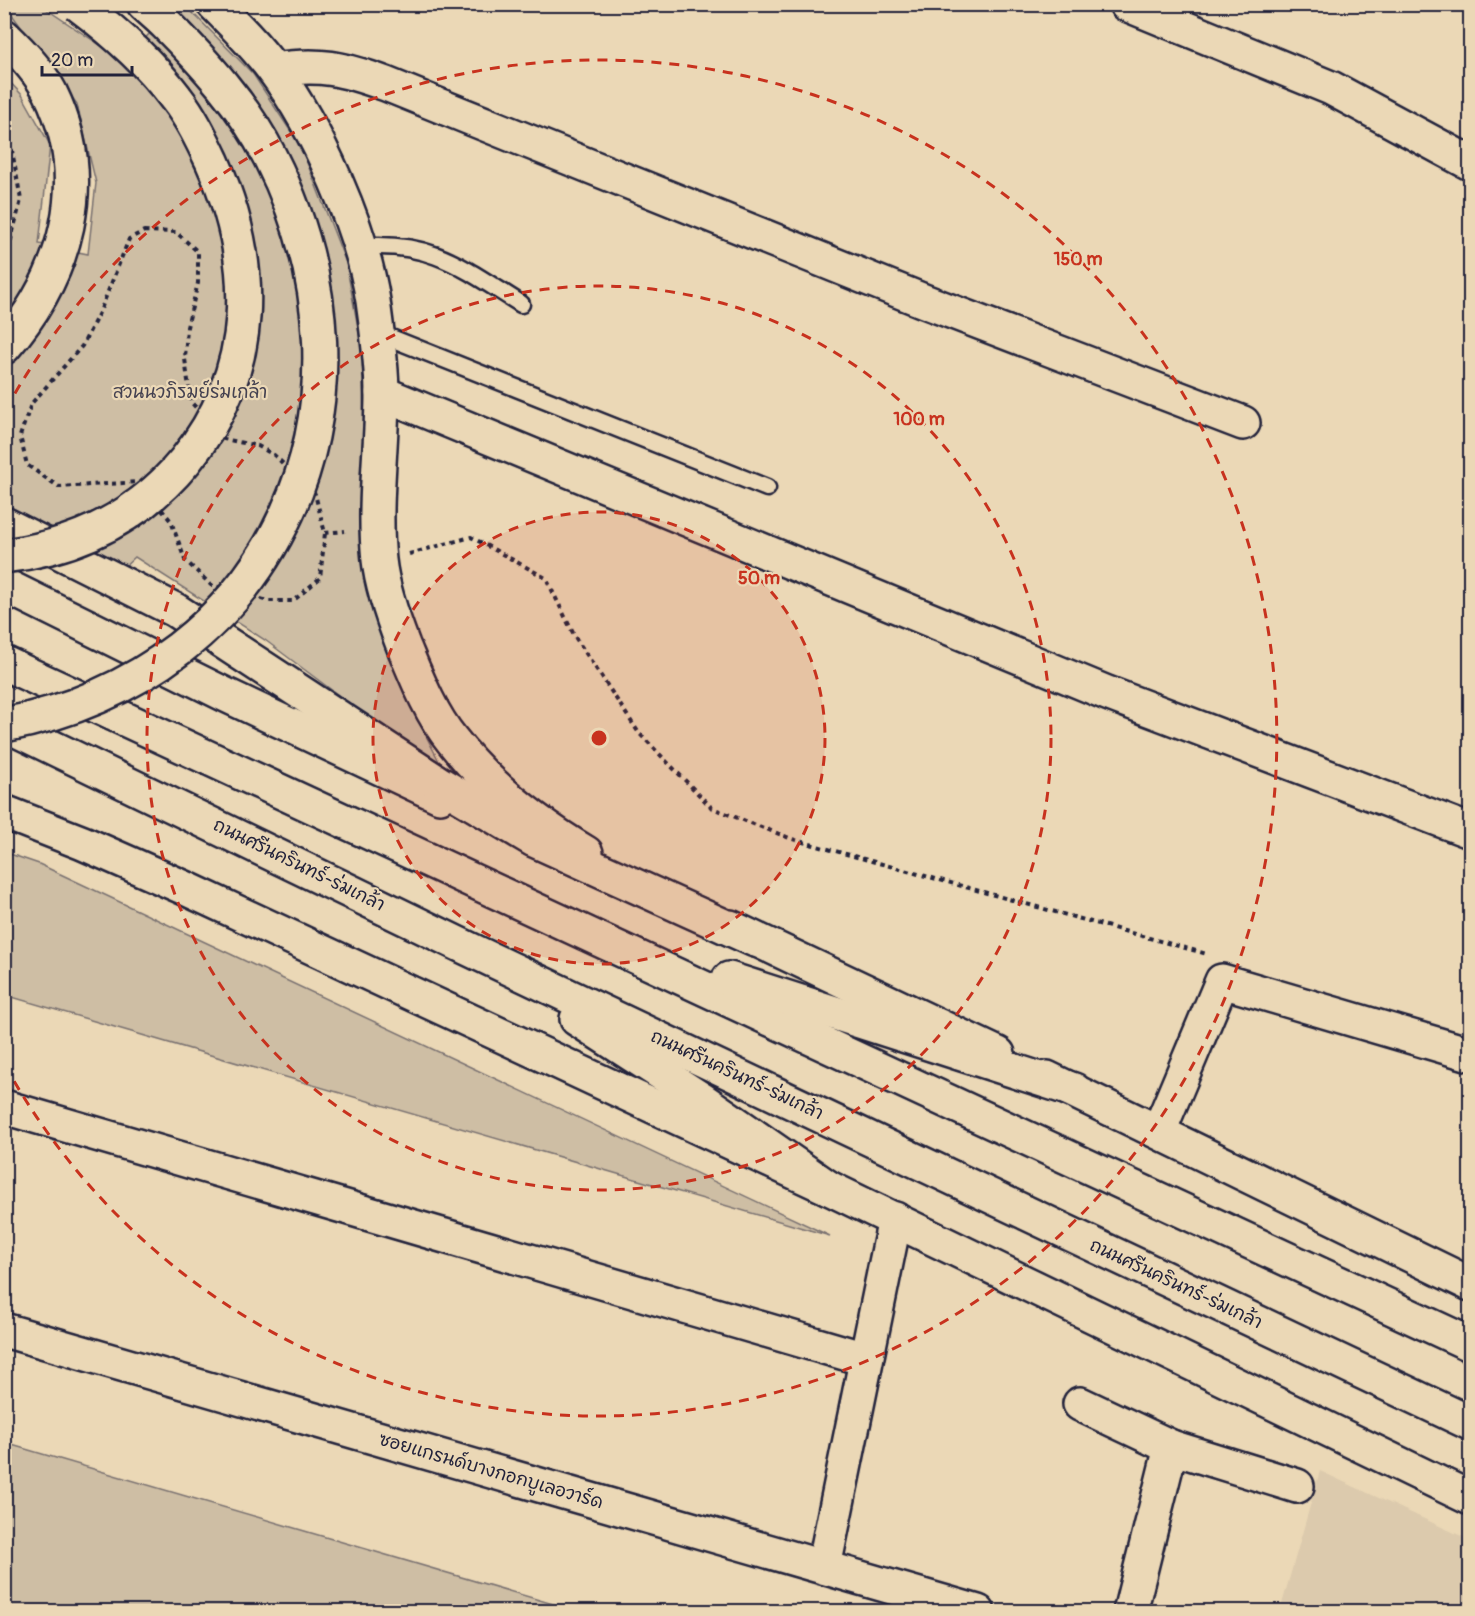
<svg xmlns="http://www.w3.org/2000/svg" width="1475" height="1616" viewBox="0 0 1475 1616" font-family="Pangolin,'Playpen Sans Thai',sans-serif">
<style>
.built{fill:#dccaad}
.green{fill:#cebea4;stroke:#787070;stroke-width:1.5}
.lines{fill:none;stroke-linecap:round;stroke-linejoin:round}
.lane-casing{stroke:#22223b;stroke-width:21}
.street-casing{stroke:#22223b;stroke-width:38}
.secondary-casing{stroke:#22223b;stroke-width:38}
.primary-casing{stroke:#22223b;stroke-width:38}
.path{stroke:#22223b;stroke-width:4;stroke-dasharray:4.5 4.5;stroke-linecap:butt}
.lane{stroke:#ebd8b6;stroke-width:16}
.street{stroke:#ebd8b6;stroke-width:33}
.secondary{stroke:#ebd8b6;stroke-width:33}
.primary{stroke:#ebd8b6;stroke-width:33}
.primary-bridge-casing{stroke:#22223b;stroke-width:38;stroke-linecap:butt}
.primary-bridge{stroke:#ebd8b6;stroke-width:33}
.ring{fill:none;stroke:#c8321e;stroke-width:3;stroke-dasharray:10 8}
.labels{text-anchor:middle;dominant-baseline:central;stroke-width:4.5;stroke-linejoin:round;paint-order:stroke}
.park-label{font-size:18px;fill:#444150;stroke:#ebd8b6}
.street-label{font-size:18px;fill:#22223b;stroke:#ebd8b6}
.centre{fill:#c8321e;stroke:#ebd8b6;stroke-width:3}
.ring-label{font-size:18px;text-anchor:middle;font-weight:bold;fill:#c8321e;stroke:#ebd8b6;stroke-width:4.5;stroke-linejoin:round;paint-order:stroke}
</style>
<rect width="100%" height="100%" fill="#ebd8b6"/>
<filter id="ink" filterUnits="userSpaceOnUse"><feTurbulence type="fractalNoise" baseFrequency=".0167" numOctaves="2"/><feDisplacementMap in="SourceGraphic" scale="12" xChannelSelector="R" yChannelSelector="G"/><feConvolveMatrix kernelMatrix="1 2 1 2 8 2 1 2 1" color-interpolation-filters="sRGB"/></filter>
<g filter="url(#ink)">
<polygon class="built" points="1320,1471 1470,1540 1470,1611 1280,1611"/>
<g class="green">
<polygon points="5,5 40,5 124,61 176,5 185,5 253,74 301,147 346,263 362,349 368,594 404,693 442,767 385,730 265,640 135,557 105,585 5,537 4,76 22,95 50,145 39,244 88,254 96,183 77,104"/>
<polygon points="4,852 39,864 830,1236 5,995"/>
<polygon points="4,1443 5,1443 577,1611 5,1611"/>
</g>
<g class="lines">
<defs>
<g id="lane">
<path d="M359,247c72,-7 104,21 162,57"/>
<polyline points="376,332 767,488"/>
</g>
<g id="street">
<polyline points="1126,4 1331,88 1470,163"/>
<path d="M274,70c46,-7 68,-2 112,14l538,217 319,122"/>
<polyline points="382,393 1107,693 1470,831"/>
<polyline points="4,1107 865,1359"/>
<polyline points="1159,1131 1222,981 1470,1054"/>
<polyline points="4,1330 978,1612"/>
<polyline points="1080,1404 1171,1447 1297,1486"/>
<polyline points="824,1567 895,1219"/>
<polyline points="1130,1612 1171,1447"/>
</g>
<g id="secondary">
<path d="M214,4c21,21 42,42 59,65 44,59 89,160 100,232 4,30 9,63 9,93 0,55 -9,110 -3,166 3,28 14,59 24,85 13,31 27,68 49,95 36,46 84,83 134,113"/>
<polyline points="4,585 226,695 440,796"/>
<polyline points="4,812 83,843 185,888 829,1188 1470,1498"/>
<polyline points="730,927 998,1054"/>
<polyline points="1047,1078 1470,1284"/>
</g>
<g id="primary">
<polyline points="144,4 163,21"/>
<path d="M4,36c17,16 35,35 46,56 44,89 16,184 -46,255"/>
<polyline points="4,524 175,610 440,784 534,840 755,940"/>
<polyline points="4,663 1470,1344"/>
<polyline points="4,724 467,948 1470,1423"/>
<polyline points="729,979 1074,1090"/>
<polyline points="577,1019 701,1099 829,1188"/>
</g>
</defs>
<use href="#lane" class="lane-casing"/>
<use href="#street" class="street-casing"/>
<use href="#secondary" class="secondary-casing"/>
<use href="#primary" class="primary-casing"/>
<g class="path">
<polyline points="4,133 11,145 21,200 4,267"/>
<polygon points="144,231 176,232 198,252 198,283 187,327 185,359 191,402 224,439 258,446 274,455 315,494 325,533 320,578 293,601 268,601 211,585 185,560 171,521 139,482 59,487 27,465 20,436 31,404 82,346 101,309 129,239"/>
<polyline points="325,533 345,531"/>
<polyline points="409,554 471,537 546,578 575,637 639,733 712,808 792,839 1207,954"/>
</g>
<use href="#lane" class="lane"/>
<use href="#street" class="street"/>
<use href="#secondary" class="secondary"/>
<use href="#primary" class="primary"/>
<defs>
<g id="primary-bridge">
<path d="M4,556c72,-9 135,-39 181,-95 73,-90 73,-197 27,-300 -10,-21 -21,-44 -36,-63 -27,-36 -62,-67 -98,-94"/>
<path d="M4,725c276,-53 390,-323 266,-568 -26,-52 -66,-95 -107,-136"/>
</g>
</defs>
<use href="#primary-bridge" class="primary-bridge-casing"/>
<use href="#primary-bridge" class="primary-bridge"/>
</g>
</g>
<circle cx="599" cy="738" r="226" fill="#c8321e" fill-opacity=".12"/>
<g class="ring">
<circle cx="599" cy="738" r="226"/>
<circle cx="599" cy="738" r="452"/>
<path d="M6 409A678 678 0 1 1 6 1067"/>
</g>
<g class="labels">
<g class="park-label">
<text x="190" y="392">สวนนวภิรมย์ร่มเกล้า</text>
</g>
<g class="street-label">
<text transform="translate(299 865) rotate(26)">ถนนศรีนครินทร์-ร่มเกล้า</text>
<text transform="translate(737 1075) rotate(25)">ถนนศรีนครินทร์-ร่มเกล้า</text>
<text transform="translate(1176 1284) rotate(25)">ถนนศรีนครินทร์-ร่มเกล้า</text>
<text transform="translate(491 1471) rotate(16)">ซอยแกรนด์บางกอกบูเลอวาร์ด</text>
</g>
</g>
<circle cx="599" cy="738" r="9" class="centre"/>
<g class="ring-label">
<text x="1078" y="265">150 m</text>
<text x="919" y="425">100 m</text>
<text x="759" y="584">50 m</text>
</g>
<rect width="1475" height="1616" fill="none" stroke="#ebd8b6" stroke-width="24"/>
<rect x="12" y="12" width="1451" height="1592" fill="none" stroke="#22223b" stroke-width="2" filter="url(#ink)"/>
<path d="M42 66v9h90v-9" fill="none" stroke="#22223b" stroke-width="3"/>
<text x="51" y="66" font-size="18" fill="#22223b" stroke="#ebd8b6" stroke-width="4.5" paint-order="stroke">20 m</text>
</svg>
